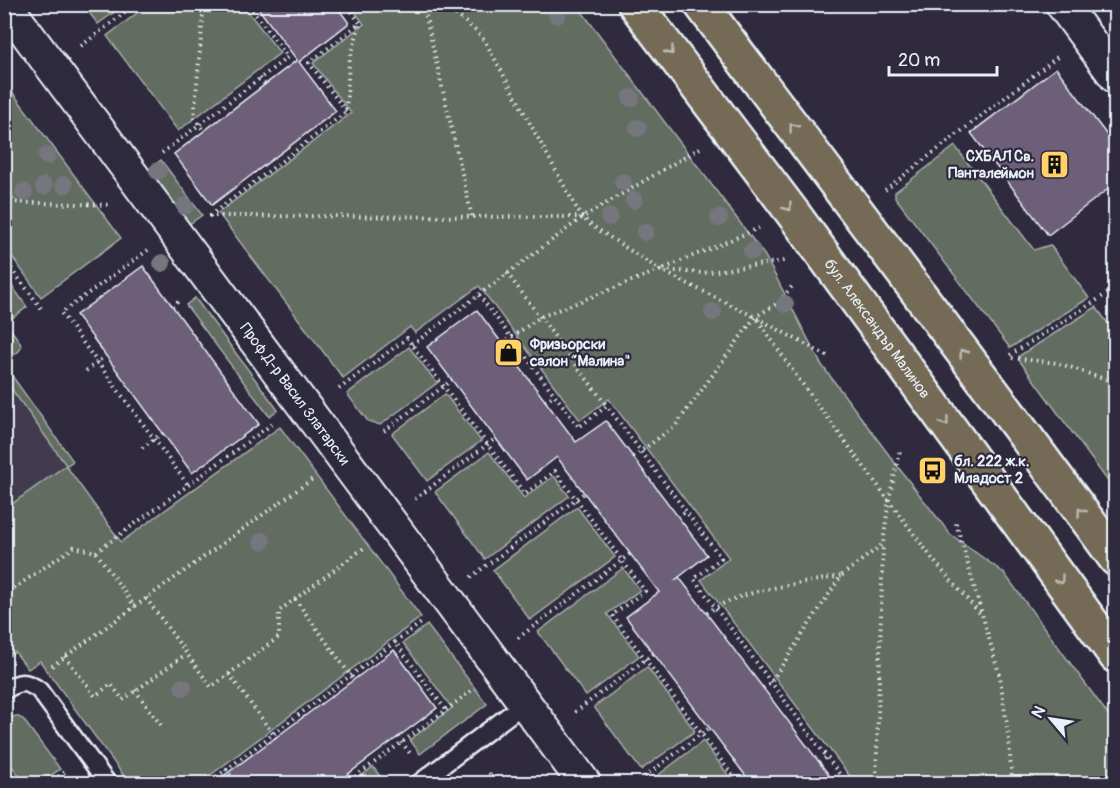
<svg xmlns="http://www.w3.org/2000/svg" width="1120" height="788" viewBox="0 0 1120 788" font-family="Pangolin,sans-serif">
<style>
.built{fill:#423a4f}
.green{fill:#636c60;stroke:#a6aeac;stroke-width:1.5}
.building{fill:#6d5e7a;stroke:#e8f1f8;stroke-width:1.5}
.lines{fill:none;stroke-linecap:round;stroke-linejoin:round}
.lane-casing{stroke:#e8f1f8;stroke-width:21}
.street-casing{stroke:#e8f1f8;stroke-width:36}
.primary-casing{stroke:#e8f1f8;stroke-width:38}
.path{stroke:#e8f1f8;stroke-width:4;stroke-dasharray:1.5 4.5;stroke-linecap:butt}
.lane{stroke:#2f2a3d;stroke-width:16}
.street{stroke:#2f2a3d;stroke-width:32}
.primary{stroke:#746b55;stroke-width:33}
.tree{fill:#74767e}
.oneway{stroke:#babbb7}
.labels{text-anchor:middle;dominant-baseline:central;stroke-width:4.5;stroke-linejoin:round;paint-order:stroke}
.poi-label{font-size:15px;font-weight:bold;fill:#e8f1f8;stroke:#2f2a3d;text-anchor:start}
.street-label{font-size:15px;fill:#e8f1f8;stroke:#2f2a3d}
</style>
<rect width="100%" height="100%" fill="#2f2a3d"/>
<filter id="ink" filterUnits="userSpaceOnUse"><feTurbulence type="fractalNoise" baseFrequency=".0167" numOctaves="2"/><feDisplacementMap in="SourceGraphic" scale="12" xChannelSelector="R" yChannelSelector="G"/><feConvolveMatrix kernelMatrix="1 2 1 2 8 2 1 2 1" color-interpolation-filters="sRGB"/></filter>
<g filter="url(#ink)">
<polygon class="built" points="4,380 66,466 5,509 4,509"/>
<g class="green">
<polygon points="149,4 243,5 280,53 178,131 107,36"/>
<polygon points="83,5 124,5 98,24"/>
<polygon points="350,5 577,5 765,256 821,364 901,471 950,534 1004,573 1115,724 1115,783 855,783 701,580 729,558 609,399 580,420 479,286 415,333 410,327 343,378 218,213 351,113 313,63 364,24"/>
<polygon points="4,81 121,238 41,297 5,247 5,206 14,199 5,186"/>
<polygon points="955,146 1034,250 1050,245 1089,298 1010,348 895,197 895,192"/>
<polygon points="161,160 202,215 188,225 148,170"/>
<polygon points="5,276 27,307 6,323 20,342 21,347 19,351 5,361"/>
<polygon points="195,298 278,410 269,416 186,305"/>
<polygon points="1096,307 1115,333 1115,491 1019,360 1019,356"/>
<polygon points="409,347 437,383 380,425 368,421 347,394"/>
<polygon points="5,366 73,461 66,466 121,542 280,427 421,617 200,783 129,783 40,661 28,669 15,652 5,658 5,509 66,465 5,380"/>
<polygon points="445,394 481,441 427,481 392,434"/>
<polygon points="489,452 524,498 554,476 569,496 485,559 435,492"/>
<polygon points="577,507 615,557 530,620 493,570"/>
<polygon points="623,568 640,590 607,614 639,656 586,696 538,632"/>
<polygon points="427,625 487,704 420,754 410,740 452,708 403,643"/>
<polygon points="647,667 695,731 641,770 594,707"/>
<polygon points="16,716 23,719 60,769 40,783 24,783 5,756 5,721 9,718"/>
<polygon points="703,741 734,783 651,783 649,782"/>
<polygon points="373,767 384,781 380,783 352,783"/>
</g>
<g class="building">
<polygon points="255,4 335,4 349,23 299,62 336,111 212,205 174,154 297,60"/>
<polygon points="1056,68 1116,147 1116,183 1048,235 971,133"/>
<polygon points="143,266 259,424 192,473 76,315"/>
<polygon points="477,310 576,442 606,421 633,457 707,555 674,581 679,577 835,783 751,783 626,617 659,592 557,457 527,480 427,347"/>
<polygon points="394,650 437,708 398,737 336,783 214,783"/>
</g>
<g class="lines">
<defs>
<g id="lane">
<path d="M4,691c15,-10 21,-11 35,-1l69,94"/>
<polyline points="418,784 525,703"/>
</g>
<g id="street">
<path id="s1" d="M5,4l580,780"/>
<polyline points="1062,4 1116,77"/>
</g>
<g id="primary">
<path id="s2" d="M635,4l160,212 321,440"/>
<path d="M701,4c138,185 279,368 415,555"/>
</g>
</defs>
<use href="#lane" class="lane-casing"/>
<use href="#street" class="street-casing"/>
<use href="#primary" class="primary-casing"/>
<g class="path">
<polyline points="204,4 194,118 204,131"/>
<polyline points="423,4 472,217"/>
<path d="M441,4c16,12 34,23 45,39l92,168 5,6"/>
<polyline points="81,46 136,4"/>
<polyline points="260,78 265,85"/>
<polyline points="346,111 309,63 360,23 346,4"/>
<polyline points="162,153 288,57 248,4"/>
<polyline points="885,190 1060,55"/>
<polyline points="4,202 112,205"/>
<polyline points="209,216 583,217 588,223 660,270 755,317 829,357"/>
<polyline points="210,216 346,112 349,63 360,23"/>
<polyline points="148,250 61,313 188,485"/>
<polyline points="4,259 41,308"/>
<polyline points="663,270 703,273 784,261"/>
<polyline points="507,273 607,406"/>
<polyline points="479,295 579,427 607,406 721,558 694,579 847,784"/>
<polyline points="172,306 181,299"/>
<polyline points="758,320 795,374 934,561 982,616"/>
<polyline points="502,344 540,317 660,270 759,228"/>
<polyline points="412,345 583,217 700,148"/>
<polyline points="1010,355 1116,288"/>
<polyline points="1012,358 1058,363 1116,383"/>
<polyline points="86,371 105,356"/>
<polyline points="339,389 407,338 525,494 555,471 645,591 612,615 739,784"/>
<polyline points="545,401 554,395"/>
<polyline points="384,431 452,380"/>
<polyline points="142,448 162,433"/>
<polyline points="633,457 676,425 755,317 778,303 794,284"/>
<polyline points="415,499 496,438"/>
<polyline points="678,517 686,511"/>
<polyline points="956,523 1000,677 1009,740 1012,784"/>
<polyline points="96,552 275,422"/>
<polyline points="471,577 584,493"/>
<polyline points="4,595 74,547 96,552 135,607"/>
<polyline points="146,598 211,687 279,637 279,611 365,547"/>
<polyline points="295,599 354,680"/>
<path d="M707,613c33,-24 93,-29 134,-37"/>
<polyline points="518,638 630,554"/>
<polyline points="395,642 421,623"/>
<polyline points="4,649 11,658"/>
<polyline points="65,656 95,696 111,684 123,700 186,654"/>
<polyline points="52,666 314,478"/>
<polyline points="229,674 276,738"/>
<polyline points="763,688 771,682 841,576 883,544 889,499 900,450"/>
<polyline points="135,690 163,728"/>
<polyline points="446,710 472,690"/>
<polyline points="575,712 653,654"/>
<polyline points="398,737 412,756"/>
<polyline points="819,762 827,757"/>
<polyline points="4,769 15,784"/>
<polyline points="226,769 237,784"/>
<polyline points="489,773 496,784"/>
<polyline points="49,784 65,772"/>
<polyline points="207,784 395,642 446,710 345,784"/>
<polyline points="635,784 709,728"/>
<polyline points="876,784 883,545"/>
</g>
<use href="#lane" class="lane"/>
<use href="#street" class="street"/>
<use href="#primary" class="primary"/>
</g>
<g class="tree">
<circle cx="557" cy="15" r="9"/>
<circle cx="631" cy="98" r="9"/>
<circle cx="638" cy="128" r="9"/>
<circle cx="47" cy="156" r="9"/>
<circle cx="158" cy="171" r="9"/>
<circle cx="623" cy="182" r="9"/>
<circle cx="64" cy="185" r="9"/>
<circle cx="44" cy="186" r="9"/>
<circle cx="24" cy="192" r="9"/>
<circle cx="634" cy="200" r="9"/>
<circle cx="185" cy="206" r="9"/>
<circle cx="609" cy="217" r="9"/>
<circle cx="719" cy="218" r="9"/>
<circle cx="645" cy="232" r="9"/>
<circle cx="752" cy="251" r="9"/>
<circle cx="162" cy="263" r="9"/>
<circle cx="785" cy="304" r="9"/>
<circle cx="713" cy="312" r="9"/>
<circle cx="262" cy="541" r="9"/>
<circle cx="183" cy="687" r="9"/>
</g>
<defs><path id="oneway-chevron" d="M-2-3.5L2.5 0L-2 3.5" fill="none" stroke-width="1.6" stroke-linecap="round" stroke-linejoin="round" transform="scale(1.5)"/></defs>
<g class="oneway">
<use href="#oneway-chevron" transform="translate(670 51) rotate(53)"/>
<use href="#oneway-chevron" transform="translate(793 127) rotate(-127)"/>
<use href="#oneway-chevron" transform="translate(788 207) rotate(53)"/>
<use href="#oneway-chevron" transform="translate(963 353) rotate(-127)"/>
<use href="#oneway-chevron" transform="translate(945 422) rotate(54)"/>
<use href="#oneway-chevron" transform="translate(1081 512) rotate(-126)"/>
<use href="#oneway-chevron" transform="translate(1060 580) rotate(54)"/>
</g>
</g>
<defs>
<symbol id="building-square" viewBox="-11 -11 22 22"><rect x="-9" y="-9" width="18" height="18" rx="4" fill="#ffd166" stroke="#2f2a3d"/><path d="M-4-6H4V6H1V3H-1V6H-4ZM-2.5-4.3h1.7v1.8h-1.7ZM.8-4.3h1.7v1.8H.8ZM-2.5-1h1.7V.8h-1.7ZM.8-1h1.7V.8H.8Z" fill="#111"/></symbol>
<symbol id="shop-square" viewBox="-11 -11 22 22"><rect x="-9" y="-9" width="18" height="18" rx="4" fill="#ffd166" stroke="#2f2a3d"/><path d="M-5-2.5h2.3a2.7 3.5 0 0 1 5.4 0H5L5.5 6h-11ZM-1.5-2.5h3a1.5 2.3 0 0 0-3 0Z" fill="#111"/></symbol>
<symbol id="bus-square" viewBox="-11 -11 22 22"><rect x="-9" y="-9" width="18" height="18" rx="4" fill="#ffd166" stroke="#2f2a3d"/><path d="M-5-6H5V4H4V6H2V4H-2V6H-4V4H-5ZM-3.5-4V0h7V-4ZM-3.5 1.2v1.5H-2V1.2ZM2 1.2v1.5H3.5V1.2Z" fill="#111"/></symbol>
</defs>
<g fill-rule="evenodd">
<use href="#building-square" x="1038" y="148" width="33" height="33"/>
<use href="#shop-square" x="492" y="336" width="33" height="33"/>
<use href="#bus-square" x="916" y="454" width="33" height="33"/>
</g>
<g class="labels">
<g class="poi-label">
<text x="1034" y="156" text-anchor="end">СХБАЛ Св.<tspan x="1034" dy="17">Панталеймон</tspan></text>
<text x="530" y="344">Фризьорски<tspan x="530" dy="17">салон “Малина"</tspan></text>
<text x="954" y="461">бл. 222 ж.к.<tspan x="954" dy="17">Младост 2</tspan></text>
</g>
<g class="street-label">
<text stroke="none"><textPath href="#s2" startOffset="405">бул. Александър Малинов</textPath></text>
<text stroke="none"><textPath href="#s1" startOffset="486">Проф.Д-р Васил Златарски</textPath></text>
</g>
</g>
<rect width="1120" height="788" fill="none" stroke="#2f2a3d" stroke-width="24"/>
<rect x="12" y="12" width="1096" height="764" fill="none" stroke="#e8f1f8" stroke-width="2" filter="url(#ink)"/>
<g transform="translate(1051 719) rotate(299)" stroke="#2f2a3d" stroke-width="4.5" paint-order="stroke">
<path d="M0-4.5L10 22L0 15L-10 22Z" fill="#e8f1f8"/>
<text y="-9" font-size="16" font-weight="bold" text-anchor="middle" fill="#e8f1f8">N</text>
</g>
<path d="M889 66v9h108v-9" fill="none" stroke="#e8f1f8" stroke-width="3"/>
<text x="898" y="66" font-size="18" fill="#e8f1f8" stroke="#2f2a3d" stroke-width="4.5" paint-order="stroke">20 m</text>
</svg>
